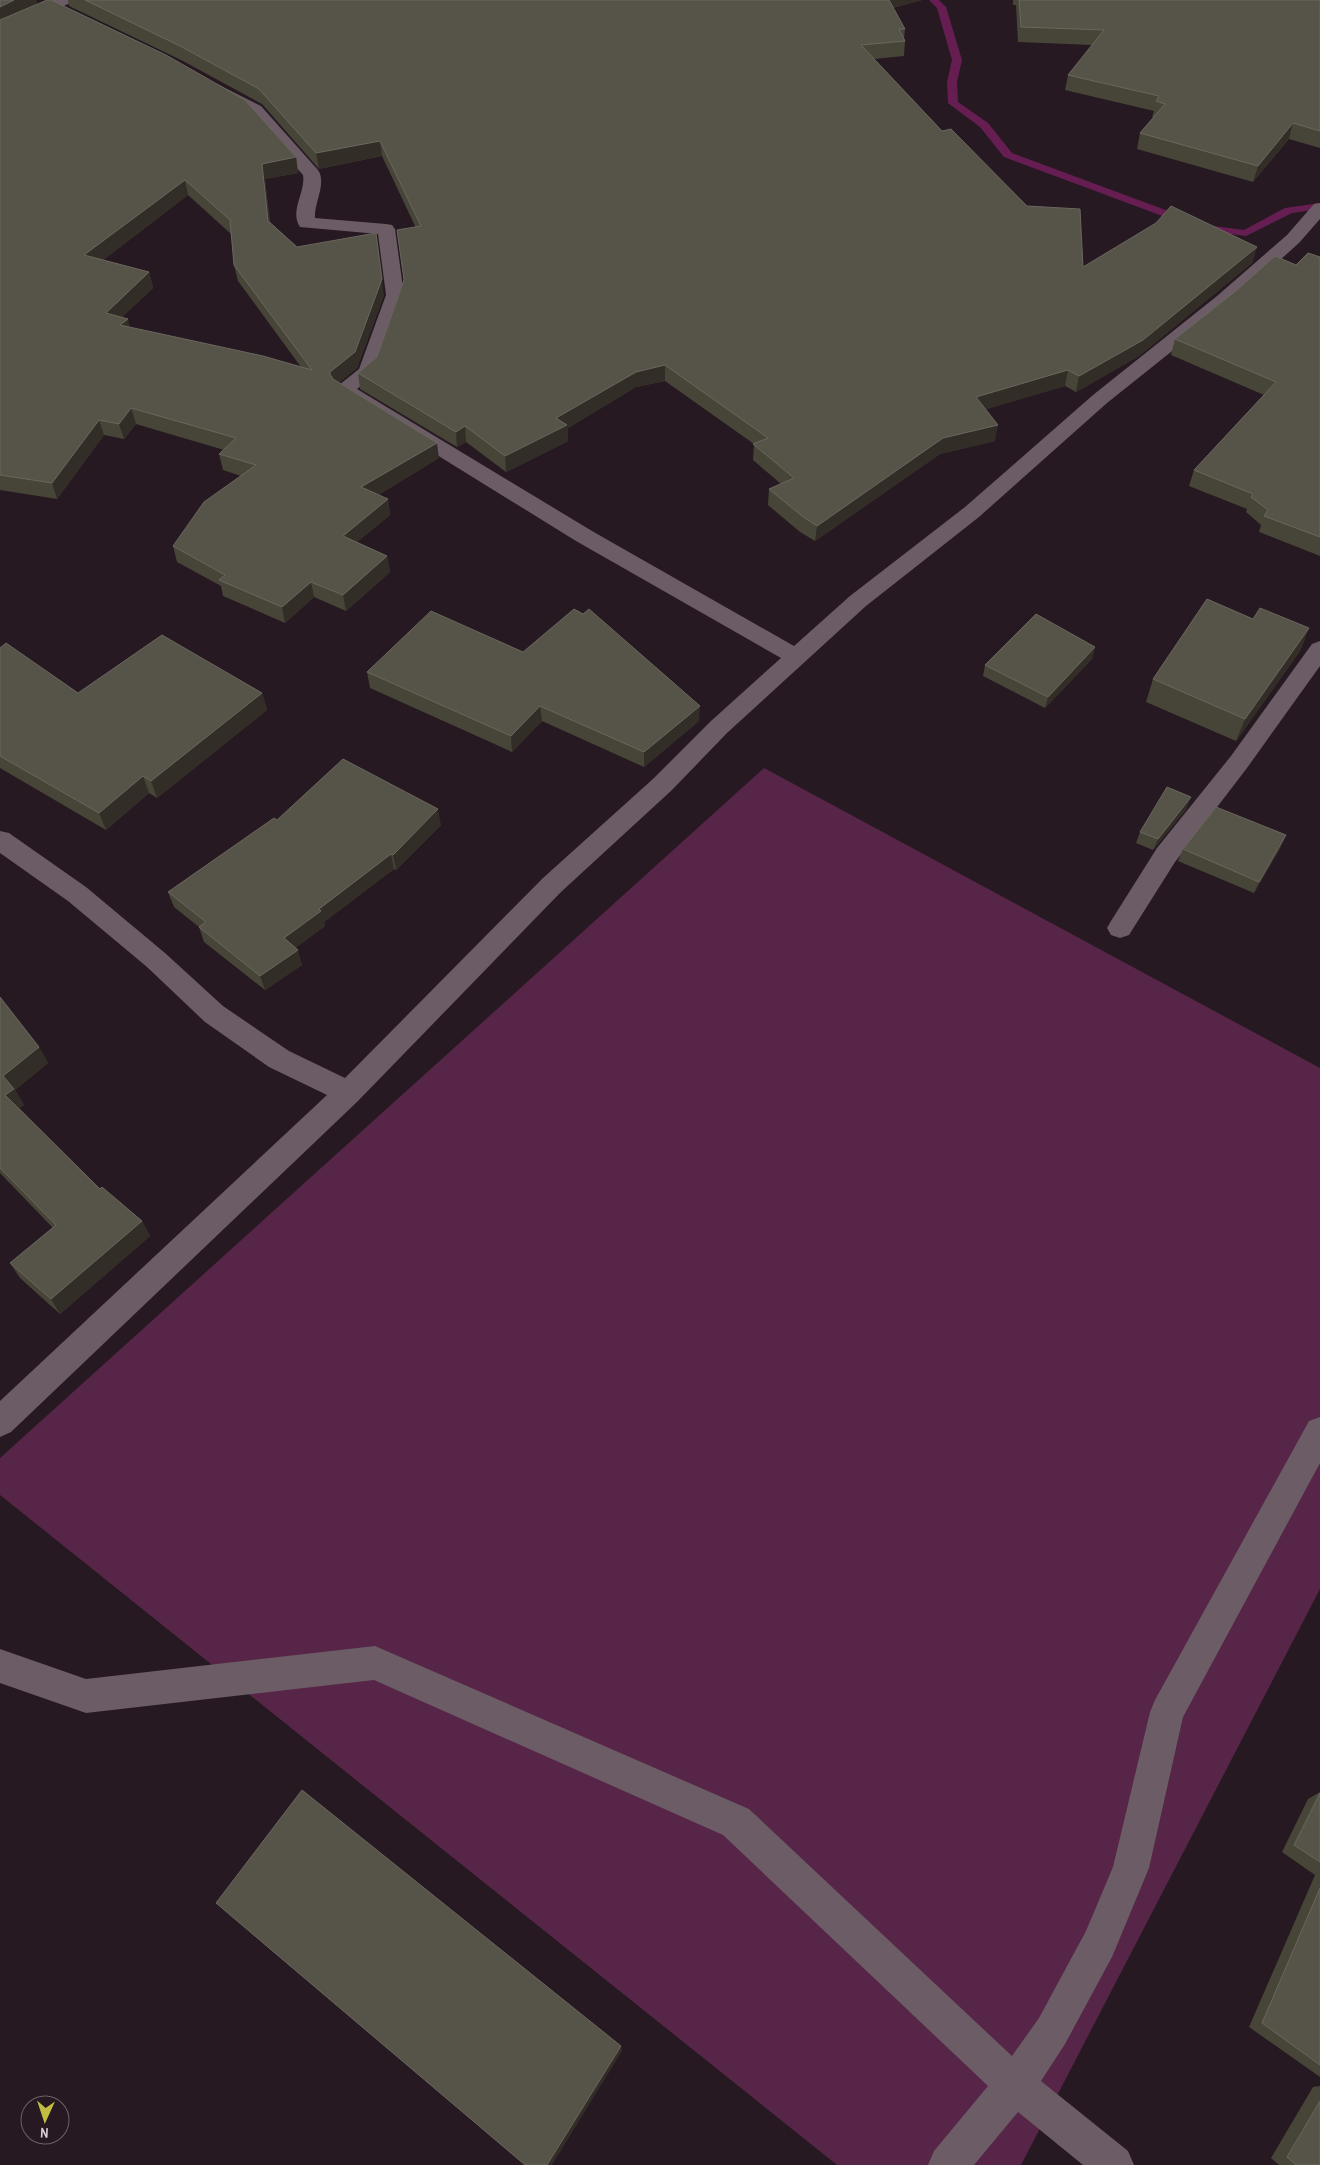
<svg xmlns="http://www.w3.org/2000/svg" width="1320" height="2165" viewBox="0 0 1320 2165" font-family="'Archivo Narrow',sans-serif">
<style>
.green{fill:#572547}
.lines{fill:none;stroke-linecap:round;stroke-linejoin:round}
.stream{fill:#661e52;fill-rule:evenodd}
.street{fill:#6b5c65;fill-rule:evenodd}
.wall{fill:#464538;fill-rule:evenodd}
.shaded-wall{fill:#332d28}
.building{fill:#565449;stroke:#6a675e;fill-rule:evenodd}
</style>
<rect width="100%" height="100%" fill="#261921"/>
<polygon class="green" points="764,768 1320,1068 1320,1589 1021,2165 837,2165 0,1495 0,1458"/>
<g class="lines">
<polygon class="stream" points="929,0 939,0 946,7 962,60 957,82 958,102 988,123 1012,153 1206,225 1244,230 1285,208 1320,203 1320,209 1292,213 1246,236 1200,230 1004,157 980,127 948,103 947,82 952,60 937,8"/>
<g class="street">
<polygon points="53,0 73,0 70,3 0,37 0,26"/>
<path d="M219,85l42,21 57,64c9,13 -4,33 -3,48l71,6 6,1 3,4 9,66 -26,77 -21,17 235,142 202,115 56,-50 115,-89 128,-112 124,-99 70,-61 27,-31 6,-1v16l-21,24 -68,61 -124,99 -128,114 -113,89 -139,127 -55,57 -111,102 -203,209 -347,331 -11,5v-36l327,-306 -58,-28 -64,-45 -58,-55 -79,-66 -68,-48v-22l9,2 77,54 79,66 58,53 66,45 56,27 198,-200 111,-100 57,-57 70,-63 -205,-117 -239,-148 -3,-4 25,-20 27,-74 -8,-61 -78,-7c-11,-16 6,-35 3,-52l-54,-61 -36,-21 -2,-3 2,-3z"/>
<polygon points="1320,641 1320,666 1247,768 1175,862 1129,935 1120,938 1111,935 1107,928 1111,921 1157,848 1231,756 1312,644"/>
<polygon points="1320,1417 1320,1463 1183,1717 1149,1868 1112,1957 1065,2044 1041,2081 1128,2151 1134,2165 1083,2165 1018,2112 974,2165 928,2165 934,2151 988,2086 723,1835 374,1680 86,1713 0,1683 0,1649 86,1679 375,1646 749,1809 1012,2056 1039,2018 1086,1931 1113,1867 1150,1712 1155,1700 1309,1421"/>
</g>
</g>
<g class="wall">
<path d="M0,0h36l1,4 259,153 2,16 -33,6 5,43 27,25 87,48 -27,73 -18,14 100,76 -61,37 10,4 2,16 -33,27 30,14 3,16 -44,39 -32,-14 -29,26 -62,-27 -2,-10 -44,-24 -4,-16 68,-70 -18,-6 -4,-16 5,-4 -88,-26 -12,15 -20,-4 -47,64 -57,-9zM188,195l43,39 3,31 4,16 63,86 -171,-39 -8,-11 31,-29 -4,-16 -46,-12z"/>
<polygon points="68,0 922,0 893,8 905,29 904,39 905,41 904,56 874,59 942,131 1083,267 1257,247 1252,263 1139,356 1076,392 1065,386 986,409 995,441 940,454 815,541 800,532 768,505 769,489 781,484 753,460 754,444 665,381 636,387 568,428 568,441 506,472 466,442 457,447 360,389 358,373 377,357 404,280 415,226 382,156 319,169 262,104 183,61 69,6"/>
<polygon points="1013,0 1320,0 1320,148 1289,139 1253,182 1137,149 1140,133 1154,117 1152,117 1154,111 1065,90 1068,75 1092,45 1018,42 1016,5 1013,5"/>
<polygon points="1320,257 1320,556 1259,532 1261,525 1246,512 1247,509 1189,486 1194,470 1264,395 1171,355 1175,339 1296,265"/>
<polygon points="1309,628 1300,651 1236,741 1146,702 1153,679"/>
<polygon points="1095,647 1092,659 1045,708 983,676 985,665"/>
<polygon points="0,648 78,693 262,693 267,710 157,798 149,793 106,830 0,768"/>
<polygon points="523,652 699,721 644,767 542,721 512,752 370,688 367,672"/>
<polygon points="1187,808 1153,850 1136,843 1140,832"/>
<polygon points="277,820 441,825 396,870 394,869 324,922 325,926 295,948 302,965 265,990 204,942 199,927 174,907 168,892"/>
<polygon points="1281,847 1254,893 1178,861 1183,849"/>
<polygon points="0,997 39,1047 48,1063 15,1090 24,1105 19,1108 100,1189 142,1221 150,1236 60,1314 20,1278 10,1263 53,1228 0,1173"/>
<polygon points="1320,1792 1320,2077 1249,2027 1315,1875 1282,1852 1308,1799"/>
<polygon points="1320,2086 1320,2165 1279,2165 1271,2158 1313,2087"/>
</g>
<g class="shaded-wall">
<polygon points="14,0 36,0 38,6 0,24 0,7"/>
<polygon points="886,0 922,0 885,10"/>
<polygon points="1293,123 1289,139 1253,182 1258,166"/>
<polygon points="380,141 382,156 319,169 316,153"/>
<polygon points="296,157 298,173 265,179 271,236 268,221 262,164"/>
<polygon points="185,180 188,195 88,271 84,255"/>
<polygon points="376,233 384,295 357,368 333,388 330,374 330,372"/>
<polygon points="1257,247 1252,263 1139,356 1076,392 1079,376"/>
<polygon points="149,272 153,288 110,328 106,313"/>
<polygon points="128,319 132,334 120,325"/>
<polygon points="665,365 665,381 636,387 568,428 568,441 506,472 505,456 556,418 636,372"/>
<polygon points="1068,370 1065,386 973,413 976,397"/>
<polygon points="131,408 136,424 124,439 119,424"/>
<polygon points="99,420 104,435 57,499 52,483"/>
<polygon points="998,425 995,441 940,454 815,541 817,526 943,438"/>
<polygon points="465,426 466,442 457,447 456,432"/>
<polygon points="437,443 439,458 364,503 361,487"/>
<polygon points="388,499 390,515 346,551 343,536"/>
<polygon points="387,556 390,572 346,611 343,595"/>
<polygon points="311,582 314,597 285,623 282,607"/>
<polygon points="1309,628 1300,651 1236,741 1245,719"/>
<polygon points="1095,647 1092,659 1045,708 1048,697"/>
<polygon points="262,693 267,710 157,798 151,781"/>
<polygon points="540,706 542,721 512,752 511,736"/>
<polygon points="700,706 699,721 644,767 644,752"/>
<polygon points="143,776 149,793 106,830 99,813"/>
<polygon points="1191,797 1187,808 1153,850 1158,839 1160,836"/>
<polygon points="438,809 441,825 396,870 393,855"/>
<polygon points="1286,835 1281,847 1254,893 1259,882"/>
<polygon points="391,854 394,869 324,922 325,926 289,953 284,938 319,909"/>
<polygon points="298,950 302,965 265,990 260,976"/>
<polygon points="39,1047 48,1063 15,1090 24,1105 14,1111 5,1095 3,1076"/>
<polygon points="142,1221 150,1236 60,1314 51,1299"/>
<polygon points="621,2046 622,2051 552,2165 547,2165"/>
</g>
<g class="building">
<polygon points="0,0 14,0 0,7"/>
<path d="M47,0h4l115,55 79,45 51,57 -34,7 6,57 29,26 79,-14 6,46 -27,73 -25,20v2l3,5 104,64 -76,44 27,12 -45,37 44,20 -44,39 -32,-13 -29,25 -63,-27 6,-5 -52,-29 31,-44 52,-37 -37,-11 17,-16 -105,-30 -12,16 -20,-4 -47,63 -52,-8v-455zM185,180l45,40 4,45 78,105 -49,-14 -143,-31 8,-6 -22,-6 43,-41 -65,-17z"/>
<polygon points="85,0 889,0 905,29 899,29 905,41 861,45 942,131 951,129 1027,206 1080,209 1083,267 1156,223 1171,206 1257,247 1143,340 1079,376 1068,370 976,397 998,425 943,438 817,526 802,516 769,489 794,478 753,444 768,438 665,365 636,372 556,418 567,425 505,456 465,426 456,432 358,373 377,357 404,280 397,230 421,226 380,141 316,153 259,89 180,46"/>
<polygon points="1019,0 1320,0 1320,131 1293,123 1258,166 1140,133 1165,104 1156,101 1159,96 1068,75 1104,30 1021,27"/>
<polygon points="1308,253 1320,257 1320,537 1264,516 1268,510 1251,497 1253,494 1194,470 1276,382 1175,339 1237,290 1275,256 1296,265"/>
<polygon points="1207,599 1253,619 1260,608 1309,628 1245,719 1153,679"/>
<polygon points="574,609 583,614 589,609 700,706 644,752 540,706 511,736 367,672 431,611 523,652"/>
<polygon points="1036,614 1095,647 1048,697 985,665"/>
<polygon points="162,635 262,693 151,781 143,776 99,813 0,756 0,648 6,643 78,693"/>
<polygon points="343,759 438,809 393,855 391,854 319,909 321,911 284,938 298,950 260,976 199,927 206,922 168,892 274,818 277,820"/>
<polygon points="1167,787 1191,797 1158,839 1140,832"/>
<polygon points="1216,807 1286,835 1259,882 1183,849"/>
<polygon points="0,997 39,1047 3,1076 14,1089 5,1095 100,1189 102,1187 142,1221 51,1299 10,1263 56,1225 0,1168"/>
<polygon points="302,1790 621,2046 547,2165 525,2165 216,1903"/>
<polygon points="1320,1793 1320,1862 1294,1845"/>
<polygon points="1320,1888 1320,2065 1262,2023"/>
<polygon points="1320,2101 1320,2165 1296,2165 1287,2157"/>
</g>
<g transform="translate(45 2120) rotate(183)"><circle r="24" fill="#261921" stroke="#6d6269"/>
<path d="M0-4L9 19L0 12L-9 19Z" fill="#c1bd40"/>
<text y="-8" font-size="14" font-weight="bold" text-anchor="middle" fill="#d8cfd4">N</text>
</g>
</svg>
